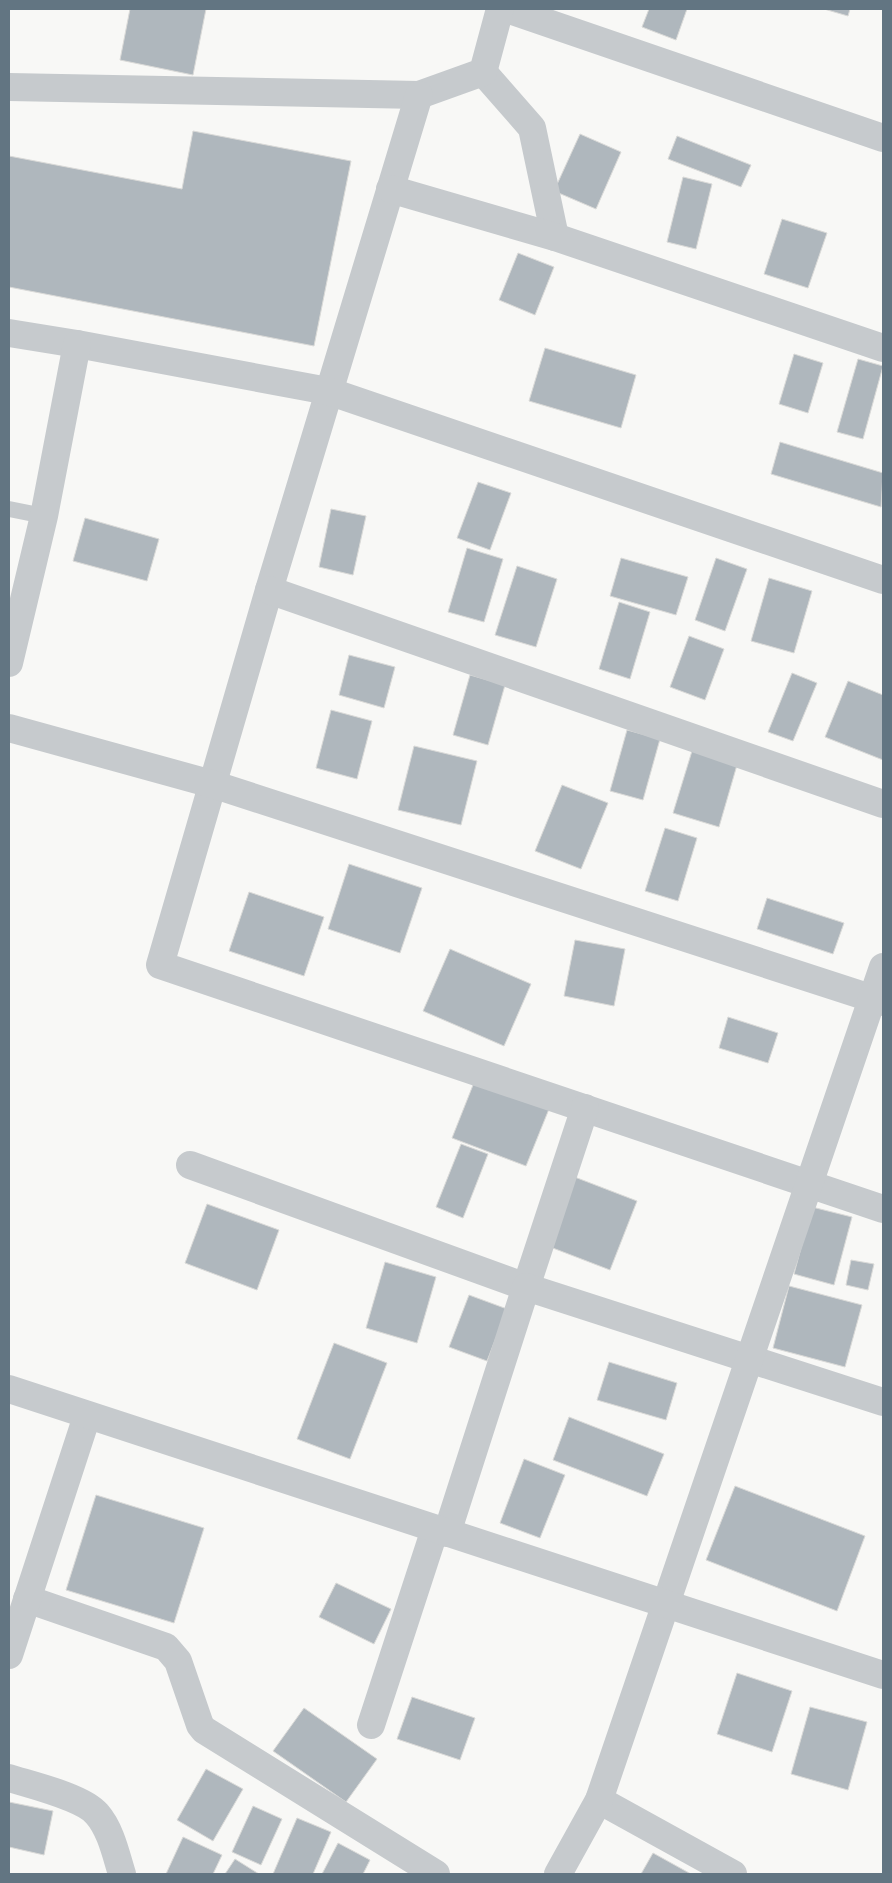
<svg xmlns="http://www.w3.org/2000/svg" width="892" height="1883" viewBox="0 0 892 1883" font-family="Rubik,sans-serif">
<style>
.building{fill:#afb7bd;stroke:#dadad8}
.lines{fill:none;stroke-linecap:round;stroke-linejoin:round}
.service{stroke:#c6cacd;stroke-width:16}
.minor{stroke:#c6cacd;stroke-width:28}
.tertiary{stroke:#c6cacd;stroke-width:28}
</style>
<rect width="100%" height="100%" fill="#f8f8f6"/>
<g class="building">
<polygon points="130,9 206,9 193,75 120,60"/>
<polygon points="649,9 687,9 676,40 642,27"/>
<polygon points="824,9 850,9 848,16"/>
<polygon points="193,131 351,161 314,346 9,287 9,156 182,189"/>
<polygon points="580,134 621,152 596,209 554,191"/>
<polygon points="677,136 751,165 741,187 668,159"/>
<polygon points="683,177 712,184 696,249 667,242"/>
<polygon points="782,219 827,233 808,288 764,274"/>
<polygon points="518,253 554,267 535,315 499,300"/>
<polygon points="545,348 636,375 621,428 529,401"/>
<polygon points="794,354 823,363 808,413 779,404"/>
<polygon points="858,359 883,366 863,439 837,432"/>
<polygon points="780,442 883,473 881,507 771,474"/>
<polygon points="478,482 511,493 490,550 457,538"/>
<polygon points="331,509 366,516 353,575 319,567"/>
<polygon points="85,518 159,539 147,581 73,561"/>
<polygon points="467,548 503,559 484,622 448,612"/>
<polygon points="621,558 688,577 676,615 610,596"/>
<polygon points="716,558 747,569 725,631 695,620"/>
<polygon points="517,566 557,579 536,647 495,635"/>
<polygon points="769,578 812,591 794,653 751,641"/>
<polygon points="619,602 650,612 630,679 599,669"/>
<polygon points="689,636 724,649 705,700 670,687"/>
<polygon points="349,655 395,667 384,708 339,695"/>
<polygon points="792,673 817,683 793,741 768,732"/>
<polygon points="470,675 505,685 488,745 453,735"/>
<polygon points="848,681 883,695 883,760 825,737"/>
<polygon points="331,710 372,721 357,779 316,768"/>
<polygon points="627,730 660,739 643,800 610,791"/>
<polygon points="414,746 477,761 461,825 398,810"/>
<polygon points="692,751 737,765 719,827 673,813"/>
<polygon points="562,785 608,803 581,869 535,851"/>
<polygon points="665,828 697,838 678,901 645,891"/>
<polygon points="349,864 422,888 400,953 328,929"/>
<polygon points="249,892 324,917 304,976 229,951"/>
<polygon points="767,898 844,923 833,954 757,929"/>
<polygon points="575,940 625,949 614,1006 564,996"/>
<polygon points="450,949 531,984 504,1046 423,1011"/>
<polygon points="728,1017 778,1033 768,1063 719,1048"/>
<polygon points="475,1080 549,1109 526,1166 452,1138"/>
<polygon points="461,1144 488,1154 463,1218 436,1207"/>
<polygon points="572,1176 637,1201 610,1270 545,1245"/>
<polygon points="207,1204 279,1230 257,1290 185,1263"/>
<polygon points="812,1207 852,1217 834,1285 794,1274"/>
<polygon points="851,1260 874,1264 868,1290 846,1285"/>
<polygon points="385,1262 436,1277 417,1343 366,1328"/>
<polygon points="789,1286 862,1305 845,1367 773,1348"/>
<polygon points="469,1295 507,1309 487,1361 449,1347"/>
<polygon points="334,1343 387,1363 350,1459 297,1439"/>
<polygon points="609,1362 677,1383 666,1420 597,1400"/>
<polygon points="569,1417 664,1454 647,1496 553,1460"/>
<polygon points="524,1459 565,1475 540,1538 500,1523"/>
<polygon points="735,1486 865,1536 837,1611 706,1560"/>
<polygon points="96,1495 204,1528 174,1623 66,1590"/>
<polygon points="336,1583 391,1609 374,1644 319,1617"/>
<polygon points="737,1673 792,1691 772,1752 717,1734"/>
<polygon points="412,1697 475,1718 460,1760 397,1739"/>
<polygon points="810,1707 867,1722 848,1790 791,1774"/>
<polygon points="304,1708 377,1759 346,1802 273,1751"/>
<polygon points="206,1769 243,1789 213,1841 177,1820"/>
<polygon points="9,1802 53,1811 44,1855 9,1847"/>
<polygon points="253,1806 282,1819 261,1865 232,1852"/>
<polygon points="297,1818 331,1832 313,1874 273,1874"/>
<polygon points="183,1837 222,1855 213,1874 166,1874"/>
<polygon points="338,1843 370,1860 363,1874 322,1874"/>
<polygon points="653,1853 691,1874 641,1874"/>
<polygon points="235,1859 259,1874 225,1874"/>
</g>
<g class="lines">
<polyline class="service" points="9,509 44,516"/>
<g class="minor">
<polyline points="507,9 883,138"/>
<polyline points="483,72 532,128 555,237"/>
<polyline points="9,87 419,95 483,72 500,9"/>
<polyline points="419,95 269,590 160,965 883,1209"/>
<polyline points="390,189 555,237 883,348"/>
<polyline points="9,333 77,344 328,391 883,580"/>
<polyline points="269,590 883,804"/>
<polyline points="9,663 44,516 77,344"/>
<polyline points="9,728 212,784 883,1002"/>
<polyline points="190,1165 526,1287 585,1108"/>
<polyline points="447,1533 526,1287 883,1402"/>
<polyline points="27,1599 166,1647 178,1661 200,1725 204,1730 436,1874"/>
<polyline points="9,1655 87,1416"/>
<polyline points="371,1725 435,1529"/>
<path d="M9,1778c22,7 74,19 88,36 14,16 19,41 25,60"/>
<polyline points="599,1800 733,1874"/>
<polyline points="558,1874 599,1800 883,967"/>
</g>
<polyline class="tertiary" points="9,1389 883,1675"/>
</g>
<rect width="892" height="1883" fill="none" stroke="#627582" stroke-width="20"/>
</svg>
